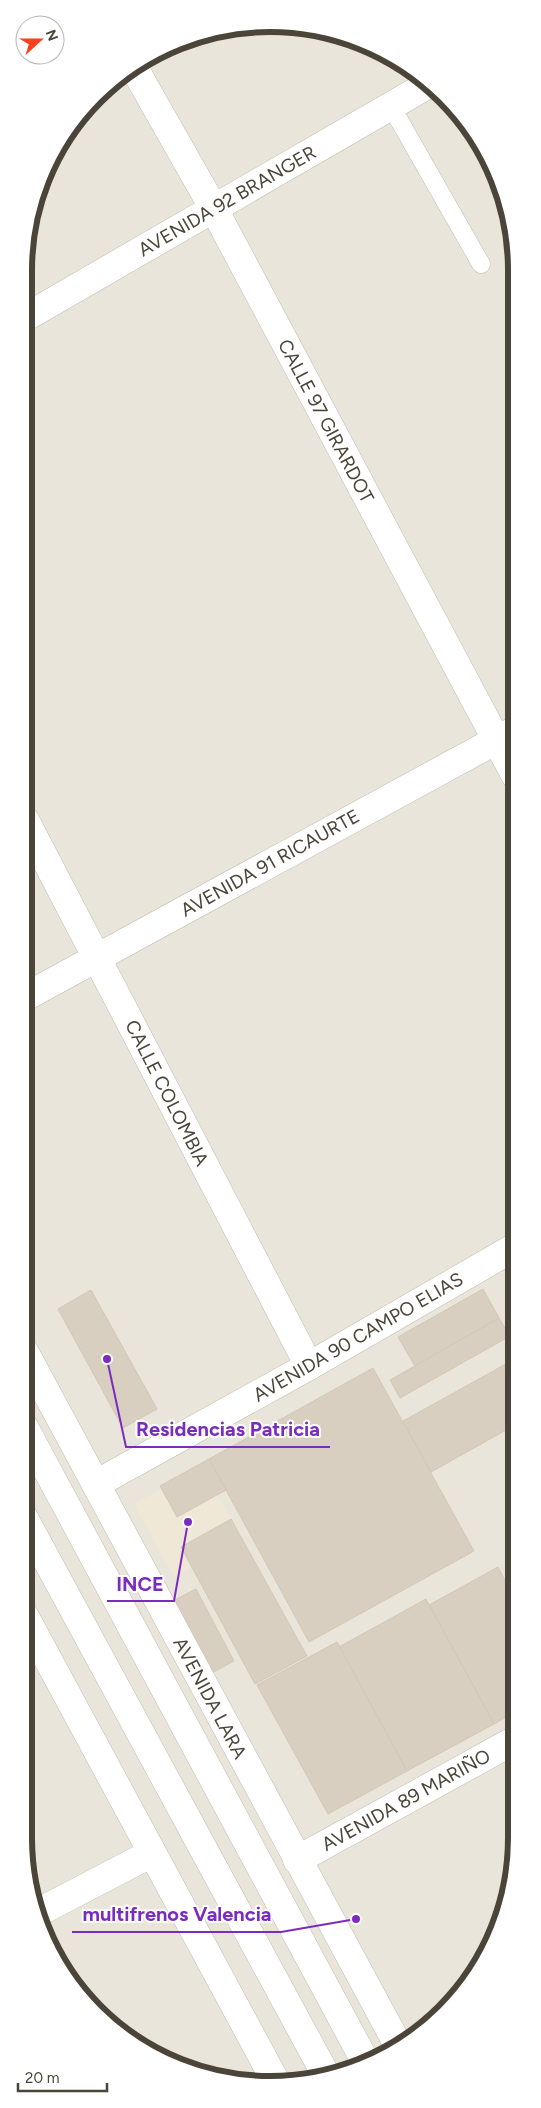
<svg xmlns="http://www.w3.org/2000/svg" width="541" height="2108" viewBox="0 0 541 2108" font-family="Figtree,sans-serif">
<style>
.residential{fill:#eae5da}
.education{fill:#efe8d6}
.building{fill:#d8cfc1;stroke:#d3c7b4}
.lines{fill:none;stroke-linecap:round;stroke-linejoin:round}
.service-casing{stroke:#c2bbae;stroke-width:19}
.minor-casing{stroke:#c2bbae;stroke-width:29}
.tertiary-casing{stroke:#c2bbae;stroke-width:29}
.service{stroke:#fff;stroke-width:18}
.minor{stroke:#fff;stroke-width:28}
.tertiary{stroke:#fff;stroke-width:28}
.labels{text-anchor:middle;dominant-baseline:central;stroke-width:4;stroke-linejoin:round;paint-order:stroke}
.street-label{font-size:19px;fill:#4b4439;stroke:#fff}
.rim{fill:none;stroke:#4b4439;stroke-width:6}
.leader{fill:none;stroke:#7b2cbf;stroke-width:2}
.callout-dot{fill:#7b2cbf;stroke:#fff;stroke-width:2}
.callout-label{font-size:20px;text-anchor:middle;font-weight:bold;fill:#7b2cbf;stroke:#fff;stroke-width:4;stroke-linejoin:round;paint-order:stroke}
</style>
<rect width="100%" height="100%" fill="#f6f3ec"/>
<polygon class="residential" points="303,26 380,49 445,96 492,162 515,239 515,1870 484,1961 421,2033 335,2076 254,2084 161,2059 85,2000 42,1932 24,1838 26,238 57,147 121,75 207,32"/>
<polygon class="education" points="202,1466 242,1539 174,1577 134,1504"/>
<g class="building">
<polygon points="483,1289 499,1318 415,1366 398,1337"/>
<polygon points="91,1290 157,1409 123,1428 58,1309"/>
<polygon points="499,1318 510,1336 400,1398 390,1380"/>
<polygon points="515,1359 515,1425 431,1472 403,1421"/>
<polygon points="373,1368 474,1551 309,1642 209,1459"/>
<polygon points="209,1459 226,1490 177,1517 160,1486"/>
<polygon points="231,1519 307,1656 255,1684 181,1547"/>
<polygon points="498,1567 515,1599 515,1712 494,1724 429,1605"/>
<polygon points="196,1589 234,1661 206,1676 167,1604"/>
<polygon points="426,1599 494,1724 407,1771 339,1647"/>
<polygon points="337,1642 407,1771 328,1814 257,1685"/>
</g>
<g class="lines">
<defs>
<polyline id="service" points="391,106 481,264"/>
<g id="minor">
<polyline points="134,68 214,209 515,775"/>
<polyline points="26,317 429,84"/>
<polyline points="25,820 309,1366"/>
<polyline points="25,997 515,730"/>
<polyline points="24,1351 398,2045"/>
<polyline points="96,1484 309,1366 515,1247"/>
<polyline points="24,1615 276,2082"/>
<polyline points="297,1860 515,1740"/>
<polyline points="39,1912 152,1853"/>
</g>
<g id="tertiary">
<polyline points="24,1427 365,2061"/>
<polyline points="24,1518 327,2077"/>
</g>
</defs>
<use href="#service" class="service-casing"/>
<use href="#minor" class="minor-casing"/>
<use href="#tertiary" class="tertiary-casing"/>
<use href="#service" class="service"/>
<use href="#minor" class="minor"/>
<use href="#tertiary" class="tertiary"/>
</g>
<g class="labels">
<g class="street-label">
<text transform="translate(227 201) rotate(-30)">AVENIDA 92 BRANGER</text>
<text transform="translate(326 421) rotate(62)">CALLE 97 GIRARDOT</text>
<text transform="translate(270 863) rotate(-29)">AVENIDA 91 RICAURTE</text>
<text transform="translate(167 1093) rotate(63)">CALLE COLOMBIA</text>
<text transform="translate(358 1337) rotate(-30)">AVENIDA 90 CAMPO ELIAS</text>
<text transform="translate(210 1698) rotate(62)">AVENIDA LARA</text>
<text transform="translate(406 1800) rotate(-29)">AVENIDA 89 MARIÑO</text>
</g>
</g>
<path d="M0 0H541V2108H0ZM270 32H270A238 238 0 0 1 508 270V1838A238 238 0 0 1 270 2076H270A238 238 0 0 1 32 1838V270A238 238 0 0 1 270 32Z" fill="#fff" fill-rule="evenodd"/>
<path class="rim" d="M270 32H270A238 238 0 0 1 508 270V1838A238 238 0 0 1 270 2076H270A238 238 0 0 1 32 1838V270A238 238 0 0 1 270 32Z"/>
<path class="leader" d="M107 1359L126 1447H330M188 1522L174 1601H107M356 1919L281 1932H72"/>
<g class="callout-dot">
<circle cx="107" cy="1359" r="5"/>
<circle cx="188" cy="1522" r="5"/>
<circle cx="356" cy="1919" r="5"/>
</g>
<g class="callout-label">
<text x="228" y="1436">Residencias Patricia</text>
<text x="140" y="1591">INCE</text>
<text x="177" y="1921">multifrenos Valencia</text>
</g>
<g transform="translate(40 40) rotate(69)"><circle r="24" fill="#ffffff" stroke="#b7b4b0"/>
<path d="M0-4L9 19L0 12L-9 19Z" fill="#fc3f1d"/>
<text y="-8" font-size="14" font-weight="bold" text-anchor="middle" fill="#4b4439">N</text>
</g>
<path d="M18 2083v8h89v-8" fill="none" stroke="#4b4439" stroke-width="2.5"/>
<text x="25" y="2083" font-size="15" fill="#4b4439" stroke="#ffffff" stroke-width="4" paint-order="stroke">20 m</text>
</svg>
